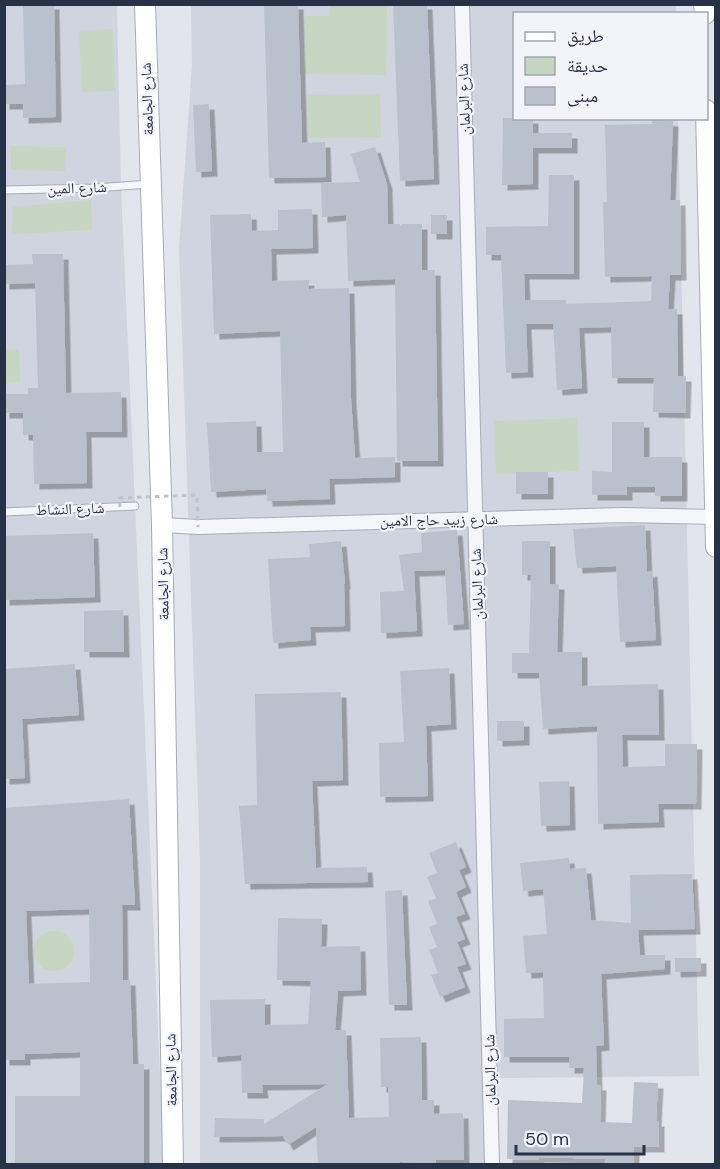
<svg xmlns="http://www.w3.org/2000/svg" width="720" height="1169" viewBox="0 0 720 1169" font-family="'DM Sans','Noto Naskh Arabic',sans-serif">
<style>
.built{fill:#d0d4de}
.green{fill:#c6d6c2}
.building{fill:#bbc1cc;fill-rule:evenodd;filter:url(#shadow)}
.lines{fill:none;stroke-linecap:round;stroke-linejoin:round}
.lane-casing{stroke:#a6acb7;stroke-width:9}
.street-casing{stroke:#a6acb7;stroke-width:16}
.secondary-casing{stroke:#a6acb7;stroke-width:22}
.lane{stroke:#f5f6f9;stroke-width:7}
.street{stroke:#f5f6f9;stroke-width:14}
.secondary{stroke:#fff;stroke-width:20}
.path-bridge{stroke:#c0c3ca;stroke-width:3;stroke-dasharray:4.5 4.5;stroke-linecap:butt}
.labels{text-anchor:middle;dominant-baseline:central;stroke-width:4.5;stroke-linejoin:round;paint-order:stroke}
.street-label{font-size:15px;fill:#283246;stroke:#f2f4f9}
</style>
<defs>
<filter id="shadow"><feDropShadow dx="5.5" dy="5.5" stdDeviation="0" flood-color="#0004"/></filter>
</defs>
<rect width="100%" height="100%" fill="#e2e5ec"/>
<g class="built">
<polygon points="5,5 117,5 121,186 164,1164 5,1164"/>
<polygon points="191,5 676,5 676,13 514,14 514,118 678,119 699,1076 496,1078 497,1164 200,1164 200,861 179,247 192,65"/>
</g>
<g class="green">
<polygon points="330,5 387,5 386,75 305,74 305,16 330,16"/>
<polygon points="113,29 115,91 82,92 79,31"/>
<polygon points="380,94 381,137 308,138 307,95"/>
<polygon points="11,146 66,147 65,171 11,170"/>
<polygon points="91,200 92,230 12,234 13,207"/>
<polygon points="19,349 20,382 5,383 5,350"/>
<polygon points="577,418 579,471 496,474 494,421"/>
<circle cx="54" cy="951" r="20"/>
</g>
<g class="building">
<polygon points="23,4 54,4 56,117 23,118 23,104 4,104 4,85 25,84"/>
<polygon points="264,4 298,4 302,143 325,142 326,177 269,178"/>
<polygon points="393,4 427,4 434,179 400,181"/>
<polygon points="209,104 212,171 196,172 193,105"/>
<polygon points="503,118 533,118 533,133 572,133 572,148 533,148 533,184 502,185"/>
<polygon points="652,120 673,121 670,200 680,200 681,275 670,275 668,309 677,309 678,376 686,376 685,413 653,412 654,378 612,378 611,327 579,328 582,388 557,390 553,324 526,324 528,372 506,373 501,255 486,255 486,227 548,226 549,175 574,175 574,274 524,274 525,300 566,300 566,304 651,301 652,276 605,277 603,202 607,202 605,125 652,124"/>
<polygon points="375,147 387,184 388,224 400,224 400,226 402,224 422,224 422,270 435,270 438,461 397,461 395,279 348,281 346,215 322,217 321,183 360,182 351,154"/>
<polygon points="312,209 313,248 271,249 272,281 309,280 309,289 349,288 351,399 355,458 395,457 395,477 329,479 330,499 267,501 266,489 211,492 207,423 256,421 257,452 283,452 280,331 214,334 210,215 251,214 252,231 278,230 278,210"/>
<rect x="431" y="215" width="16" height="19"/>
<polygon points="32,254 63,254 66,393 121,392 122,432 86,432 87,483 34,484 33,435 23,435 23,413 4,413 4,394 28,394 28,388 38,388 35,283 4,284 4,265 33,264"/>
<polygon points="612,422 644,422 644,457 682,457 682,496 655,496 655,487 627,487 627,495 592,495 592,471 612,472"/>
<rect x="516" y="472" width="32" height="22"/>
<polygon points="645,525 647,572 652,571 656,640 620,642 616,566 577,568 573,529"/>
<polygon points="457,530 464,624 448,625 445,570 414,571 417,631 381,633 380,592 404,591 399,555 422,552 421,533"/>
<polygon points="93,533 95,597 4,600 4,536"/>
<polygon points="341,541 345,584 344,584 345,626 310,627 311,640 273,643 268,559 310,557 309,544"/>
<polygon points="522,541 550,541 550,584 559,584 557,652 582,652 582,686 658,684 659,735 622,735 623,767 665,766 665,744 697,744 696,804 658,804 659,822 598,824 597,726 543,729 539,673 512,673 512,653 529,653 531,575 522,575"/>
<polygon points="123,610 124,652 84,652 84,611"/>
<polygon points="75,664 79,715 22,719 25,778 4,779 4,669"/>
<polygon points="449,668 451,724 426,726 428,796 380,797 379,743 404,742 400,671"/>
<polygon points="341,692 343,780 312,781 316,868 367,867 368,882 245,884 239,806 257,805 255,694"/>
<polygon points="497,721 524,721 524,740 497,741"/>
<polygon points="569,781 570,825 541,826 539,782"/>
<path d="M129,799l6,106h-13l1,75h7l3,84h11v100h-129v-68h65v-44l-55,2v6h-21v-252zM89,909l1,73 -61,2 -3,-73z"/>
<polygon points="456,842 466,867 459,870 466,887 456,892 465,914 456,917 465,939 457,942 466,964 457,967 465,987 440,997 431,975 438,973 429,950 437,947 429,927 437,924 428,901 436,898 427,877 437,873 429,853"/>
<polygon points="569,858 570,869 586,868 591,920 631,923 630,875 692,874 695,929 638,930 640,955 665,955 665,969 601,974 604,1045 596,1046 597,1085 601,1085 600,1122 632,1123 634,1082 658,1083 656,1121 659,1121 659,1147 634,1147 634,1164 605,1164 605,1159 539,1157 539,1160 507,1159 508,1100 582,1103 584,1068 569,1068 569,1057 504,1057 504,1019 544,1018 543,972 526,973 523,936 547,934 543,889 523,891 520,863"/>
<polygon points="402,890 407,1005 389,1005 385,891"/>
<polygon points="278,918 322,919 321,947 360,946 361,990 338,991 335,1030 346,1030 349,1118 389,1117 388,1087 381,1087 380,1038 421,1037 422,1100 434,1100 434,1114 463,1113 464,1160 436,1160 436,1163 400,1162 400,1164 318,1164 316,1127 288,1145 283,1136 214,1137 215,1118 264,1119 264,1124 328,1084 262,1085 263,1093 242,1093 241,1055 212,1057 210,1000 265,999 265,1025 308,1024 311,981 277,980"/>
<polygon points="675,958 701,958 701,971 675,972"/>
</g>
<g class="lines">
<defs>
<g id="lane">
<polyline points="4,190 95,188 150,184"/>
<polyline points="4,512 135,506"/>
</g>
<g id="street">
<polyline points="462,4 492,1164"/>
<polyline points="162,525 198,527 622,515 716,517"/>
</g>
<g id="secondary">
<polyline points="145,4 162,525 173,1164"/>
<polyline points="704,4 705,14"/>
<polyline points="706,110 716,547"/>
</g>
</defs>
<use href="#lane" class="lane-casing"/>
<use href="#street" class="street-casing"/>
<use href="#secondary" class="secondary-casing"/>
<use href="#lane" class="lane"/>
<use href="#street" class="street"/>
<use href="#secondary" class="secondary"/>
<polyline class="path-bridge" points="120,507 119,498 197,495 198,527"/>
</g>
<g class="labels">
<g class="street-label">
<text transform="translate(147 99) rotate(-92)">شارع الجامعة</text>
<text transform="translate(464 99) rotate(-92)">شارع البرلمان</text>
<text transform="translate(77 188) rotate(-2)">شارع المين</text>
<text transform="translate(70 509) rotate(-2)">شارع النشاط</text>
<text transform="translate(439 520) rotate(-1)">شارع زبيد حاج الامين</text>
<text transform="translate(163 584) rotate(-91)">شارع الجامعة</text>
<text transform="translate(477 584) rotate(-92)">شارع البرلمان</text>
<text transform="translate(171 1070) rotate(-91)">شارع الجامعة</text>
<text transform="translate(490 1070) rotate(-91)">شارع البرلمان</text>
</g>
</g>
<rect width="720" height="1169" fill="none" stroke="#283246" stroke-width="12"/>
<rect x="513" y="12" width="195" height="108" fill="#f2f4f9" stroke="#a1a6b1" stroke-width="1.5"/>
<rect x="525" y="32" width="30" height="9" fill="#ffffff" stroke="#a1a6b1" stroke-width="1.5"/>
<text x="567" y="42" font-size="18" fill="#283246">طريق</text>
<rect x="525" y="57" width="30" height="18" fill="#c6d6c2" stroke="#a1a6b1" stroke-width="1.5"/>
<text x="567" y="72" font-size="18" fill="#283246">حديقة</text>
<rect x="525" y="87" width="30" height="18" fill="#bbc1cc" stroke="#a1a6b1" stroke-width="1.5"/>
<text x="567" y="102" font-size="18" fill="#283246">مبنى</text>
<path d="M516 1145v9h128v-9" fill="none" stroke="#283246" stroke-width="3"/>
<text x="525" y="1145" font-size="18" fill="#283246" stroke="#f2f4f9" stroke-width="4.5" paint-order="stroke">50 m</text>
</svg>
